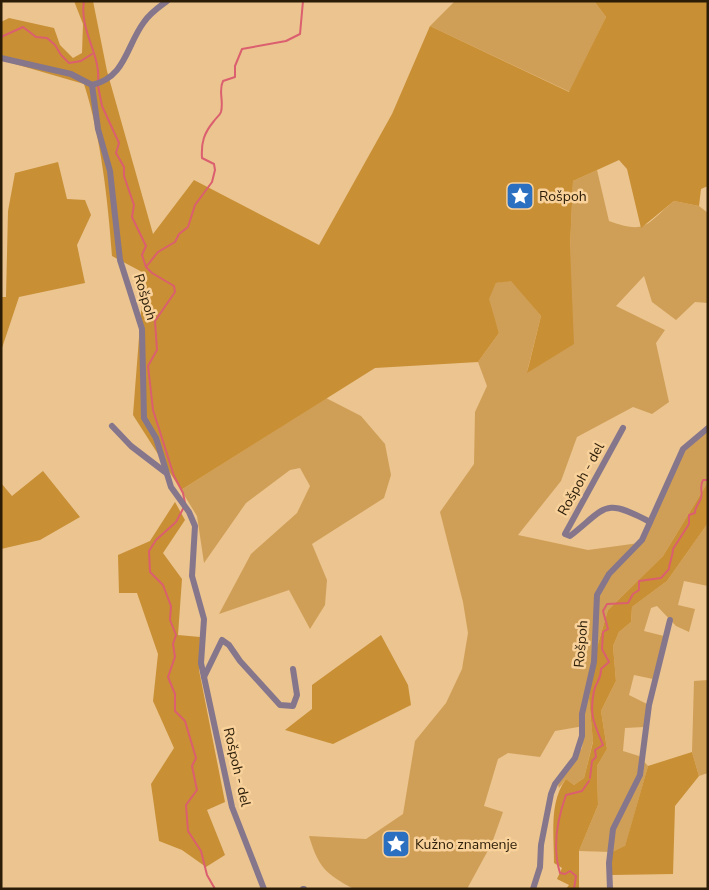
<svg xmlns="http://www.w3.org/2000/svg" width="709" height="890" viewBox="0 0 709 890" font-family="'Nunito Sans',sans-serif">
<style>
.green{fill:#d09f57}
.forest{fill:#c88f35}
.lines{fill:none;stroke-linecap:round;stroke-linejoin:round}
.stream{stroke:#db5f6f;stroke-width:2}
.minor{stroke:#85768c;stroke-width:6}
.labels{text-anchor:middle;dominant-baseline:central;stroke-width:5;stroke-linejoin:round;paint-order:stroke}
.poi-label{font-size:14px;fill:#2a1c06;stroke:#f8d19b;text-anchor:start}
.street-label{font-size:14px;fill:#2a1c06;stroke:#f8d19b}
</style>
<rect width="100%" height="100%" fill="#ebc48f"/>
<g class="green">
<polygon points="455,1 594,1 606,17 570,92 430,26"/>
<path d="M597,170l12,51c38,14 37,3 65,-20l25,5 9,7v90l-13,-1 -19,18 -24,-18 -8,-26 -28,30 49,24 -9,13 13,59 -17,12 -19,-7 -56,30 -16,44 -43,54 70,15 51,-7 42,-92 27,-20v51l-45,74 -55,54 -13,44 -6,44 4,43 -9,37 -10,7 -8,-6 -7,9 -1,-3 24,-37 2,-22 -29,5 -15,26 -32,-4 -10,6 -14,47 19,6 -11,31 -25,46h-113c-29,-15 -36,-23 -45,-53l57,3 37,-25 12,-73 31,-38 16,-34 6,-36 -5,-31 -23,-90 34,-48 1,-52 12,-26 -9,-24 21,-29 -11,-34 8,-16 15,-3 30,36 -14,56 43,-125 3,-66z"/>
<polygon points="326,398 361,416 385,444 391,475 384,498 312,544 327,580 325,605 310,629 289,590 219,614 251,554 297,513 310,486 300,468 290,470 246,503 204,563 197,516 181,490"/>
<polygon points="708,523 708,586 684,581 678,605 695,609 689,632 676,626 657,606 651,608 644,631 664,636 653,679 634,675 629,695 647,704 644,727 625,728 623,751 639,756 648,766 625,847 612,852 579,851 598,805 597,766 607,749 601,711 616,681 613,646 619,632 631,622 632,607 667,581"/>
<polygon points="708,680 708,773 699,776 692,752 694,681"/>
</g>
<g class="forest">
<path d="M74,1h19l14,70 46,163 41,-54 125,65 73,-131 38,-88 139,66 37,-75 -12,-16h114v185l-7,3 -2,17 -25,-5 -33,27 -14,-59 -8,-9 -46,21 -3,66 4,97 -47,29 14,-57 -30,-35 -15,2 -7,16 10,34 -21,29 -103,6 -194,122 -48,-75 11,-142 -32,-17c-4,-55 -11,-119 -28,-172l-83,-24v-38l8,-4 45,10 6,17 13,13 9,-5 1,-29z"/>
<polygon points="58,162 67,199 85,200 91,215 77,245 85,283 19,297 1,351 1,297 6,297 8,211 15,173"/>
<polygon points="43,471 80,517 40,540 1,549 1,483 12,496"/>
<path d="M708,482v41l-41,58 -35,26 -1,15 -12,10 -6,14 3,35 -15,30 6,38 -10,17 1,39 -19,46v38h-13l3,-4 -12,-6 5,-11 -8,-5c0,-29 -5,-61 12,-84l8,6 10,-7 9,-36 -4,-44 6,-44 13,-44 55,-54z"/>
<polygon points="175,502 185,520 163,553 182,579 178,635 200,637 199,670 225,802 207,810 225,855 206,867 182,850 159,841 151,784 174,748 153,701 158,654 137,593 119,593 118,555 150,541"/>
<polygon points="381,635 408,685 411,705 333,744 285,730 312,709 312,685"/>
<polygon points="692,752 699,776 675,806 673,874 612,875 612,852 625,846 648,766"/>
</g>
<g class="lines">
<g class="stream">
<path d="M84,1c-5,29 17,54 14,80"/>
<polyline points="1,37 23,27 36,37 47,38 55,45 61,55 69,63 81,61 92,54"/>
<polyline points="98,86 102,106 119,143 116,153 124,167 124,176 134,205 132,217 146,246 142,255 146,267 152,273 174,286 175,292 155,321 157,350 148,366 153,410 174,476 183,493 185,503"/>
<path d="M146,267l12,-15 17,-10 4,-8 9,-7 7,-22 17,-23 3,-12 -1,-6 -12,-6c-1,-16 2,-25 12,-37 2,-3 6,-6 7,-9 3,-12 -3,-21 2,-31l12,-4v-11l7,-17 44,-8 14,-7 3,-33"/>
<polyline points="184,507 176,522 156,540 149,551 150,572 163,585 171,606 170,620 176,635 173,644 175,657 168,677 175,694 175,711 185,721 196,758 192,766 197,790 186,805 188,831 201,851 207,875 215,889"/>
<path d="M590,778l2,-17 4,-4 -1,-7 8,-5c-9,-22 -14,-30 -9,-54 2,-10 7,-10 7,-22l8,-7 -7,-13 1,-17 5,-3 -5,-18 4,-7 21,-1 5,-9 6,-4v-9l22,-3 8,-9c0,-7 4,-12 4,-20l16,-25v-9l6,-2c0,-7 4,-9 6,-15 2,-6 -2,-11 2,-18h5"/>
<path d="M574,889l2,-13 -6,-5 -5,3 -5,-1c-8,-26 -3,-53 6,-78l16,-4 7,-10"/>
</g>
<g class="minor">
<polyline points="1,58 71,74 92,85"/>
<polyline points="92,85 98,129 110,171 120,260 142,329 144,418 156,438 171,487 189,512 195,526 192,576 204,619 201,663 232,807 264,889"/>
<path d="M92,85c34,-8 34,-39 52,-63 6,-9 15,-15 23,-21"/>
<polyline points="112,426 131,446 165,472"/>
<path d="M623,428l-58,106 5,2c37,-29 33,-39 80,-14"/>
<polyline points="204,677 222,640 229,645 240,661 280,705 293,706 297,695 293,669"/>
<polyline points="303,889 304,889"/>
<polyline points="533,889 540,867 541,845 551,794 555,784 575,758 582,736 582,714 594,662 597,595 609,574 642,540 683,449 708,428"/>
<polyline points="610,889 609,863 613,829 640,775 649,705 670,620"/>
</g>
</g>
<defs>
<symbol id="sight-square" viewBox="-11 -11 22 22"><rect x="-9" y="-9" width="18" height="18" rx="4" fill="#2a6fc0" stroke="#f8d19b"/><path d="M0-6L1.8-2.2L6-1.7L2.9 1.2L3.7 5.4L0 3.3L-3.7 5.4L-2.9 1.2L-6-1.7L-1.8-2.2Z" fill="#fff"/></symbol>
</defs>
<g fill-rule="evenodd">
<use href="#sight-square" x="504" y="180" width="32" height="32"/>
<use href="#sight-square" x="380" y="828" width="32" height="32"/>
</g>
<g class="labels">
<g class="poi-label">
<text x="539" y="196">Rošpoh</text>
<text x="415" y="844">Kužno znamenje</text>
</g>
<g class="street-label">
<text transform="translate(145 297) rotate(73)">Rošpoh</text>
<text transform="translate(581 479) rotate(-61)">Rošpoh - del</text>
<text transform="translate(581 644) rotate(-85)">Rošpoh</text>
<text transform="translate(237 767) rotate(77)">Rošpoh - del</text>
</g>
</g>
<rect width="709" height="890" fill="none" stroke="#2a1c06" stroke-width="5"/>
</svg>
